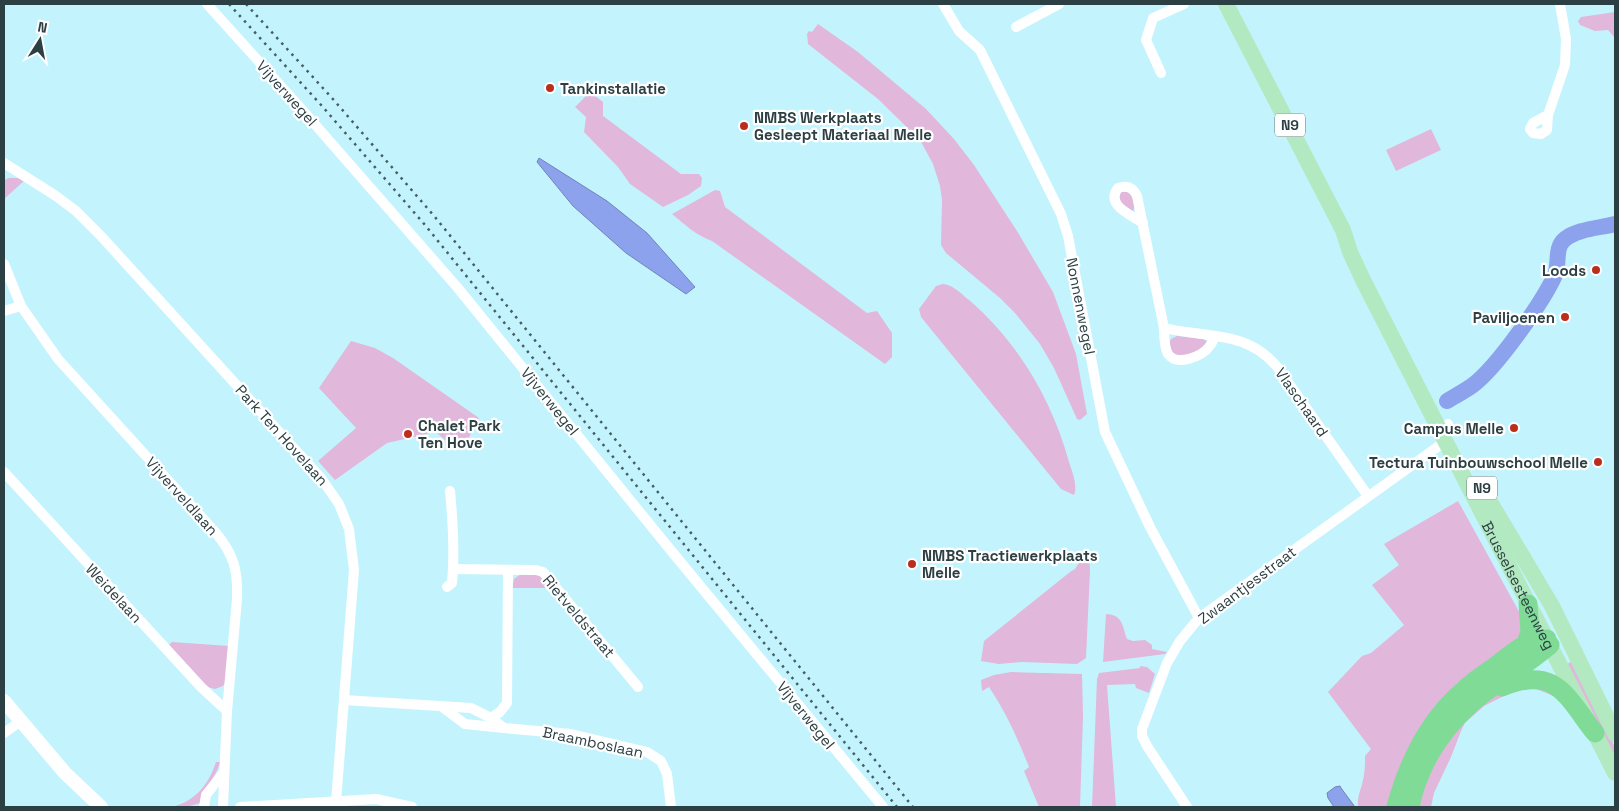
<svg xmlns="http://www.w3.org/2000/svg" width="1619" height="811" viewBox="0 0 1619 811" font-family="'Space Grotesk',sans-serif">
<style>
.green{fill:#e1b7db}
.water{fill:#8da2ec;stroke:#7084b9}
.lines{fill:none;stroke-linecap:round;stroke-linejoin:round}
.river{stroke:#8da2ec;stroke-width:16}
.street{stroke:#fff;stroke-width:10}
.secondary{stroke:#fff;stroke-width:14}
.primary{stroke:#b3e9c1;stroke-width:16}
.highway{stroke:#80db97;stroke-width:19}
.rail{stroke:#465e63;stroke-width:2.5;stroke-dasharray:2.5 5;stroke-linecap:butt}
.poi-dot{fill:#bb2e1c;stroke:#fff;stroke-width:2}
.labels{text-anchor:middle;dominant-baseline:central;stroke-width:4.5;stroke-linejoin:round;paint-order:stroke}
.shield{fill:#fff;stroke:#6b797b;stroke-width:1}
.shield-label{font-size:14px;font-weight:bold;fill:#2c3f43}
.poi-label{font-size:15px;font-weight:bold;fill:#2c3f43;stroke:#fff;text-anchor:start}
.street-label{font-size:15px;fill:#2c3f43;stroke:#fff}
</style>
<rect width="100%" height="100%" fill="#c3f4fe"/>
<g class="green">
<polygon points="1615,12 1615,38 1608,30 1595,31 1580,25 1578,21 1581,17"/>
<polygon points="818,24 858,52 926,109 954,139 974,165 1017,231 1053,292 1076,354 1087,414 1080,420 1077,419 1054,368 1040,344 1015,313 1000,298 946,253 941,245 942,200 940,186 933,164 920,140 878,99 808,44 807,34 809,31 812,32"/>
<polygon points="590,92 603,102 603,116 681,174 699,174 702,178 701,186 688,195 663,207 630,184 618,167 584,132 586,117 575,107"/>
<polygon points="1431,129 1441,150 1396,171 1386,150"/>
<polygon points="9,178 18,178 24,181 4,199 4,180"/>
<path d="M715,190l5,1 5,16 142,106 10,-2 15,22v24l-7,7 -173,-123c-15,-5 -28,-17 -40,-27z"/>
<polygon points="1125,191 1132,194 1135,206 1133,211 1120,203 1118,196 1121,192"/>
<path d="M943,284c11,1 18,10 26,16 49,42 83,100 100,162 3,9 9,24 5,33l-13,-6 -140,-172 -2,-8 17,-23z"/>
<path d="M1177,336l27,3 3,3c-8,11 -21,16 -34,12l-4,-10 2,-5z"/>
<path d="M351,341l24,7 18,10 86,60c-6,8 -7,17 -14,25l-20,-3 -10,-9 -8,3 -40,9 -52,37 -17,-19 38,-33 -37,-40z"/>
<path d="M1458,501l64,116 1,9 -4,10 -130,171h-31c-1,-11 3,-17 5,-27 2,-8 2,-16 2,-24l6,-7 -43,-57 34,-36 9,-3 33,-28 -32,-40 27,-20 -15,-21z"/>
<polygon points="1086,552 1089,553 1090,571 1086,658 1077,664 1022,662 999,664 981,661 984,641 1070,572 1075,569"/>
<polygon points="521,574 541,575 553,588 512,588 514,579"/>
<path d="M1106,614c17,1 16,11 21,25l6,2 12,-1 7,5v4l15,3 -2,2 -62,8z"/>
<polygon points="172,642 229,646 226,681 223,686 215,689 207,687 169,645"/>
<polygon points="1571,662 1615,747 1615,765 1565,665"/>
<polygon points="1140,666 1147,667 1155,674 1149,693 1136,688 1135,684 1107,685 1116,807 1092,807 1097,679 1099,673 1140,668"/>
<path d="M1011,672l71,2 1,42 -3,91h-41l-15,-36 5,-4c-11,-28 -23,-55 -40,-80l-7,4 -1,-11 13,-5z"/>
<path d="M1542,685l14,12 -22,-9 -20,3 -30,15 -19,17 -4,8 -10,26 -17,36 -3,14h-13c11,-42 44,-100 86,-117 10,-4 26,-3 38,-5z"/>
<path d="M216,762h4c-4,16 -16,26 -20,41l-14,4h-15c24,-5 38,-23 45,-45z"/>
</g>
<g class="water">
<polygon points="539,158 607,201 647,233 695,287 686,294 626,253 573,206 537,162"/>
<polygon points="1340,786 1341,788 1355,807 1334,807 1328,798 1327,793 1335,787"/>
</g>
<g class="lines">
<path class="river" d="M1447,401c8,-5 18,-10 26,-16 23,-17 70,-83 82,-110 5,-12 -1,-27 10,-36 12,-10 35,-11 50,-15"/>
<g class="street">
<polyline points="207,4 298,105 457,287 673,553 883,807"/>
<polyline points="943,4 959,31 980,50 1061,214 1068,236 1105,432 1150,527 1199,618"/>
<polyline points="1016,27 1059,4"/>
<polyline points="1161,73 1146,40 1153,18 1184,4"/>
<polyline points="1548,115 1533,123 1530,129 1533,133 1541,134 1547,130 1548,115 1565,65 1566,39 1560,4"/>
<polyline points="4,163 56,196 76,211 101,236 321,478 339,504 349,529 354,570 336,802"/>
<path d="M1143,223c-12,-8 -38,-18 -25,-35 9,-3 15,-1 19,8l27,132c0,8 0,19 4,26 9,13 34,2 41,-7 3,-3 4,-7 6,-11"/>
<path d="M4,264l17,42 37,53 158,174c18,22 22,37 21,66l-10,112 -4,96"/>
<polyline points="4,311 21,306"/>
<path d="M1164,328c42,10 84,2 114,40l90,128"/>
<polyline points="4,472 201,687 227,711"/>
<polyline points="454,569 536,570 543,572 638,687"/>
<path d="M447,587l5,-4c3,-31 1,-61 -2,-92"/>
<polyline points="344,700 471,708 491,718 504,728 571,734 647,752 661,761 667,774 671,807"/>
<polyline points="441,706 465,724 504,728"/>
<polyline points="491,718 500,712 507,703 508,570"/>
<polyline points="4,733 21,721"/>
<polyline points="204,807 206,795 224,772"/>
<polyline points="240,807 376,799 412,807"/>
<polyline points="1187,807 1147,746 1142,736 1142,729 1167,663 1180,641 1199,618 1443,443 1447,436 1448,424"/>
</g>
<polyline class="secondary" points="4,701 65,773 101,807"/>
<g class="primary">
<path id="s1" d="M1226,4l117,226 7,22 14,30 251,491"/>
<polyline points="1483,490 1552,606 1615,734"/>
</g>
<g class="highway">
<polyline points="1526,643 1530,632 1528,604"/>
<path d="M1502,687c54,-22 64,9 93,46"/>
<path d="M1396,807c12,-44 32,-87 68,-117 9,-9 20,-16 30,-23 20,-15 28,-25 53,-28"/>
<path d="M1410,807c9,-46 37,-86 74,-114 22,-16 46,-31 66,-48"/>
</g>
<g class="rail">
<polyline points="229,4 322,106 425,225 897,807"/>
<polyline points="246,4 332,98 435,217 913,807"/>
</g>
</g>
<g class="poi-dot">
<circle cx="550" cy="88" r="5"/>
<circle cx="744" cy="126" r="5"/>
<circle cx="1596" cy="270" r="5"/>
<circle cx="1565" cy="317" r="5"/>
<circle cx="1514" cy="428" r="5"/>
<circle cx="408" cy="434" r="5"/>
<circle cx="1598" cy="462" r="5"/>
<circle cx="912" cy="564" r="5"/>
</g>
<g class="labels">
<g class="shield">
<rect x="1275" y="113.5" width="30" height="23" rx="4"/>
<rect x="1467" y="476.5" width="30" height="23" rx="4"/>
</g>
<g class="shield-label">
<text x="1290" y="125">N9</text>
<text x="1482" y="488">N9</text>
</g>
<g class="poi-label">
<text x="560" y="88">Tankinstallatie</text>
<text x="754" y="117">NMBS Werkplaats<tspan x="754" dy="17">Gesleept Materiaal Melle</tspan></text>
<text x="1586" y="270" text-anchor="end">Loods</text>
<text x="1555" y="317" text-anchor="end">Paviljoenen</text>
<text x="418" y="425">Chalet Park<tspan x="418" dy="17">Ten Hove</tspan></text>
<text x="1504" y="428" text-anchor="end">Campus Melle</text>
<text x="1588" y="462" text-anchor="end">Tectura Tuinbouwschool Melle</text>
<text x="922" y="555">NMBS Tractiewerkplaats<tspan x="922" dy="17">Melle</tspan></text>
</g>
<g class="street-label">
<text transform="translate(287 93) rotate(48)">Vijverwegel</text>
<text transform="translate(1081 306) rotate(79)">Nonnenwegel</text>
<text transform="translate(550 401) rotate(51)">Vijverwegel</text>
<text transform="translate(1302 402) rotate(55)">Vlaschaard</text>
<text transform="translate(282 435) rotate(48)">Park Ten Hovelaan</text>
<text transform="translate(182 496) rotate(48)">Vijverveldlaan</text>
<text transform="translate(1247 585) rotate(-37)">Zwaantjesstraat</text>
<text stroke="none"><textPath href="#s1" startOffset="651">Brusselsesteenweg</textPath></text>
<text transform="translate(114 593) rotate(47)">Weidelaan</text>
<text transform="translate(579 616) rotate(50)">Rietveldstraat</text>
<text transform="translate(806 715) rotate(51)">Vijverwegel</text>
<text transform="translate(593 742) rotate(12)">Braamboslaan</text>
</g>
</g>
<rect width="1619" height="811" fill="none" stroke="#2c3f43" stroke-width="10"/>
<g transform="translate(40 40) rotate(11)" stroke="#ffffff" stroke-width="4" paint-order="stroke">
<path d="M0-4L9 19L0 12L-9 19Z" fill="#2c3f43"/>
<text y="-8" font-size="14" font-weight="bold" text-anchor="middle" fill="#2c3f43">N</text>
</g>
</svg>
